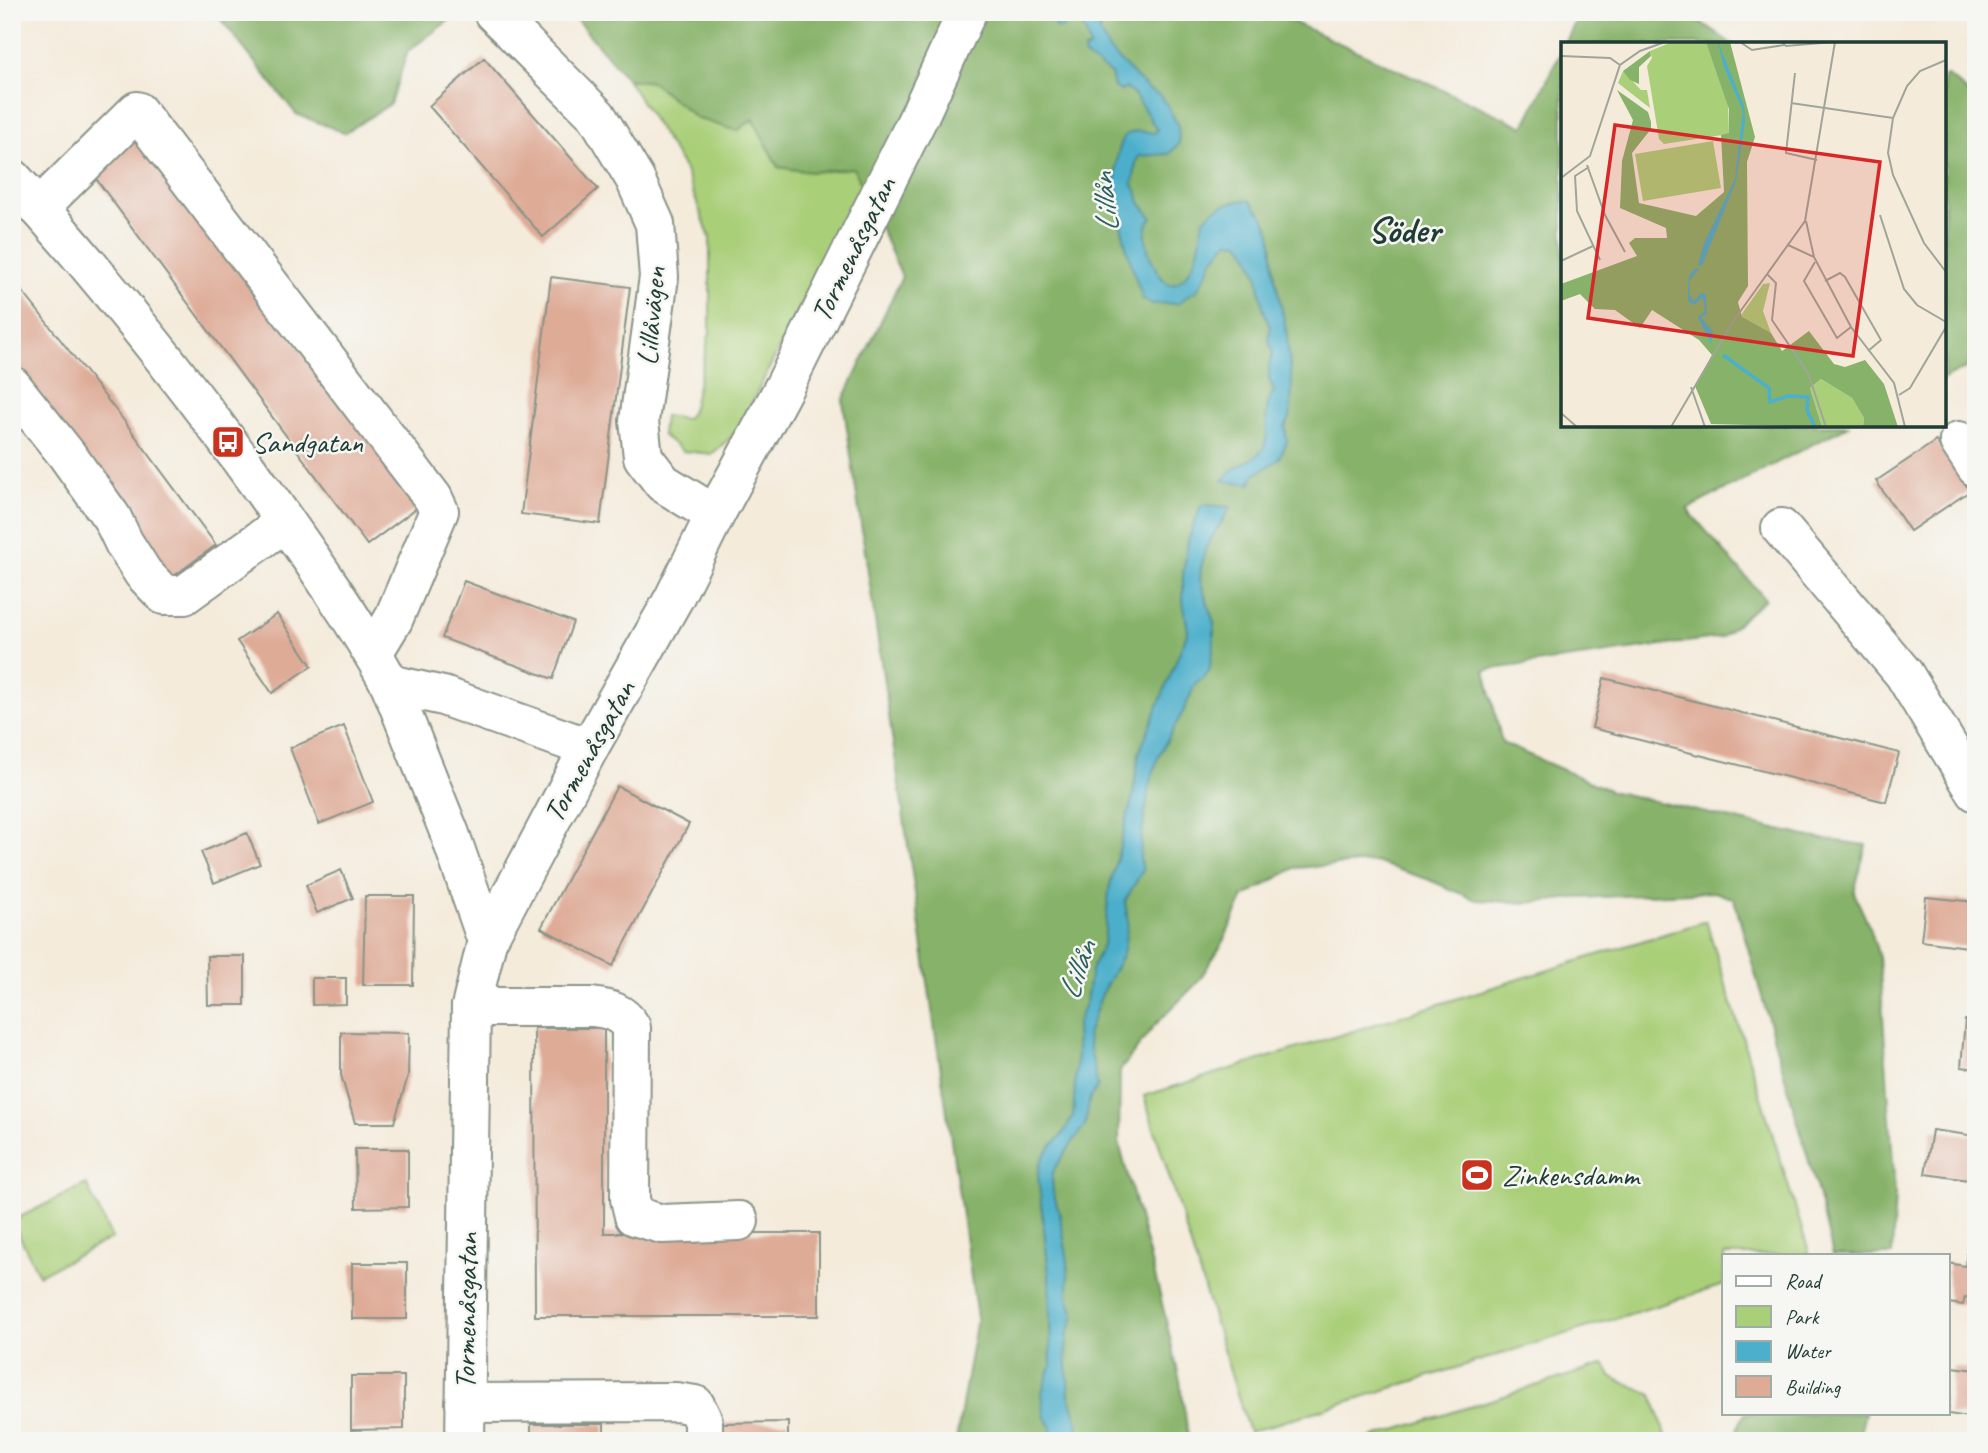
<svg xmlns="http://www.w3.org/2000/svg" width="1988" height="1453" viewBox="0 0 1988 1453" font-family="Caveat,sans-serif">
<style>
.green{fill:#aacf79;stroke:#648656;stroke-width:2}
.forest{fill:#87b269;stroke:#53784e;stroke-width:2}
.water{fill:#4cafcb;stroke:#367680;stroke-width:2}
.building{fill:#deab97}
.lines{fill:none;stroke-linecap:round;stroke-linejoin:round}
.minor-casing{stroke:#8a9488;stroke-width:42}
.minor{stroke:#fff;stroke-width:38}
.labels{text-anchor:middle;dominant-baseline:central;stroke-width:5;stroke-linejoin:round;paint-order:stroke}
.street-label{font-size:30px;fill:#1f3d34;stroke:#f6f6f2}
.poi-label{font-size:30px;fill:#1f3d34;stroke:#f6f6f2;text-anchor:start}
.water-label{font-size:32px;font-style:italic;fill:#2c5f61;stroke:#f6f6f2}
.district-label{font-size:37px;font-weight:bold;fill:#1f3d34;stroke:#f6f6f2}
.inset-river{fill:none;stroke:#4cafcb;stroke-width:3.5}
.inset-road{fill:none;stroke:#9fa598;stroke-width:2}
.view{fill:#d62828;fill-opacity:0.15;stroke:#d62828;stroke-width:3.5}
.inset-edge{fill:none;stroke:#1f3d34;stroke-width:3.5}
</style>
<rect width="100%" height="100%" fill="#f6f6f2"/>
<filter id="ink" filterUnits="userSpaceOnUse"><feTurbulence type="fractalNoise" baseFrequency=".0143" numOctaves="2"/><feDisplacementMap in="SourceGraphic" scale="14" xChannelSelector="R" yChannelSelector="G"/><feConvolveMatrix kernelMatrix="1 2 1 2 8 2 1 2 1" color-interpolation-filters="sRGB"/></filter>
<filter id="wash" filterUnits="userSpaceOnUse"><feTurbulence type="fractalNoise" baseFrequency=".00686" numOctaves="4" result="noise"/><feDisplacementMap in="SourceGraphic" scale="28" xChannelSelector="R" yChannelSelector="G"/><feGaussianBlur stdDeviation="1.57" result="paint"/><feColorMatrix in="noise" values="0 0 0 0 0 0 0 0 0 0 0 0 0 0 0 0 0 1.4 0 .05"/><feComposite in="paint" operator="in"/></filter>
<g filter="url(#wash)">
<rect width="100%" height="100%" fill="#f4ebdb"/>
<g class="green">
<path d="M627,79l26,3 43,36 57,1 25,48c38,6 63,8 98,-10l-139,275 -25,22 -29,-3 -21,-16 2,-19 22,3 6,-8 18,-79v-94l-26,-70z"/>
<polygon points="1706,921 1810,1255 1724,1255 1724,1285 1249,1432 1144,1096"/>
<polygon points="86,1184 112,1238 39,1275 12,1221"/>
<polygon points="1605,1364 1611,1377 1652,1395 1668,1441 1361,1441"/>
</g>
<g class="forest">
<polygon points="215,12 460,12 408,51 390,104 345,133 296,114"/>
<polygon points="570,12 1271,12 1524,127 1563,48 1563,425 1850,425 1687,509 1765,599 1722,637 1485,670 1502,743 1611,791 1810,837 1866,845 1854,893 1870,928 1879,957 1895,1192 1892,1255 1833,1255 1818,1193 1734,899 1715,892 1574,898 1528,903 1476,900 1427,879 1375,862 1295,868 1244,897 1221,946 1197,983 1154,1026 1120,1071 1119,1143 1160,1295 1180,1381 1189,1441 956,1441 977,1318 843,401 902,277 854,168 811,172 778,167 753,119 737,131 696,118 653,82 627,79"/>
<polygon points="1580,12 1685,12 1732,44 1565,44"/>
<polygon points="1948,76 1976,99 1976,363 1944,379 1944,77"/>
<polygon points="1745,1413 1865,1413 1858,1441 1731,1441"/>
</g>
<g class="water">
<path d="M1051,12h42l4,3 3,18 9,17 38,38 15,9 4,6 12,22 1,19 -10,10 -30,2 -3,7 -3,23 4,4 3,13 12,14c-15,16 1,57 18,68 19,-3 29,-31 31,-49 1,-6 0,-11 3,-16 10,-15 29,-19 45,-20l13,14 9,18 4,45 11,52 6,57 -2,32 -5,9 2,15 -9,18 -25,16 -2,8 -28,-3c3,-4 7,-9 11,-12 9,-7 21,-9 28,-19 11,-17 -3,-37 12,-59l-5,-12v-14l4,-12 -4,-13 1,-13 -7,-19 -6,-35 -9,-20 -8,-11 -12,-1 -17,21 -4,12 -10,16 -10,6 -7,7 -28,1 -9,-5c-15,-40 -41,-124 -18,-164l11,-4 19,2 2,-3 -21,-33 -10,-9 -5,3 -7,-4 -3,-13 -26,-18 -1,-6 6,-3 -5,-17 -10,-12 -9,3 -3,7 -8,-1z"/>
<polygon points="1201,505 1231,507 1206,547 1201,569 1200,580 1214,623 1214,645 1209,672 1195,684 1184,710 1159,755 1150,782 1142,832 1140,859 1143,870 1125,901 1128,923 1123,954 1103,991 1087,1035 1098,1087 1090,1097 1085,1125 1055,1168 1052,1176 1053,1192 1060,1215 1068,1261 1068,1297 1074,1316 1068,1333 1066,1350 1069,1395 1078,1422 1077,1433 1072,1441 1044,1441 1052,1428 1044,1415 1042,1392 1051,1366 1050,1324 1049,1275 1038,1175 1040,1163 1047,1151 1062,1135 1073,1116 1077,1052 1076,1026 1086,1001 1091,970 1104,942 1109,889 1133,795 1139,753 1188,631 1183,601 1183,575 1188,541"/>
</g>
<g id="blocks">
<g class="building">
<polygon points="484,58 598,189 543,237 429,106"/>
<polygon points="142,135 418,507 367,545 91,172"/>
<polygon points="551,277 630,287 600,524 521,514"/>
<polygon points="12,278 125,422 216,545 167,581 12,374"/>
<polygon points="1936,441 1970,491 1910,531 1876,481"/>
<polygon points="464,581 573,622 553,679 442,638"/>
<polygon points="277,614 312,666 272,693 237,641"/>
<polygon points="1604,678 1899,753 1886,802 1592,728"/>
<polygon points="344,726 373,802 319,824 290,748"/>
<polygon points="617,786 689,824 613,966 541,928"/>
<polygon points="247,833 260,864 214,883 201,852"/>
<polygon points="341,870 353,898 317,913 306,885"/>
<polygon points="365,896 414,896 413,985 363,985"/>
<polygon points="1926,897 1976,902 1976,948 1921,941"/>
<polygon points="207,956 245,956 245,1005 208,1005"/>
<polygon points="312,978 346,978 346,1004 312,1005"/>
<polygon points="1965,1020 1976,1021 1976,1069 1961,1067"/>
<polygon points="534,1028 604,1028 604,1233 819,1233 819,1316 535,1316"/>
<polygon points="341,1032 409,1033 408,1076 394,1123 355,1123 341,1075"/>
<polygon points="1932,1130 1976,1136 1976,1181 1925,1174"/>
<polygon points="355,1149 408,1149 408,1207 356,1208"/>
<polygon points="1968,1245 1976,1246 1976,1299 1965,1297 1963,1305 1948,1303 1948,1263 1965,1266"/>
<rect x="352" y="1263" width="55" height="56"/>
<polygon points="1953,1367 1976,1370 1976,1418 1948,1414"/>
<polygon points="351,1376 404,1376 404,1429 351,1430"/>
<polygon points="788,1422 788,1441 721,1441 720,1423"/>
<rect x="531" y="1424" width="73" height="17"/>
</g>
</g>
</g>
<g filter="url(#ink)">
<use href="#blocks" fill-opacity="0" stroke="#8a9488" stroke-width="2"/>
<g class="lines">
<defs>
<g id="minor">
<polyline points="493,12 597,116 635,179 655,224 659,277 639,421 643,457 663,483 715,515"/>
<path d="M12,178c91,100 174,205 253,315 44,62 89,125 125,191l53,12 146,52"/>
<polyline points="39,208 137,111 433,498 439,511 393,620 373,653"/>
<polyline points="12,386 67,455 112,518 124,543 143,573 164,595 184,595 285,522"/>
<polyline points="1959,441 1976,467"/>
<polyline points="1781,528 1904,674 1976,792"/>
<polyline points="390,684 450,834 487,941"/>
<path d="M471,1007h121c17,2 30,5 39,20l-1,172 4,17 28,8 77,-3"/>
<polyline points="465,1403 676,1402 695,1405 703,1421 703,1441"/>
<polyline points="465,1441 471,1007 487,941 589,748 674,598 715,515 784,387 920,114 967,12"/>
</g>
</defs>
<use href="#minor" class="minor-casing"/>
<use href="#minor" class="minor"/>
</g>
</g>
<defs>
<symbol id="bus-square" viewBox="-11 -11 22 22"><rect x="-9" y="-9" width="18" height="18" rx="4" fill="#c8321e" stroke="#f6f6f2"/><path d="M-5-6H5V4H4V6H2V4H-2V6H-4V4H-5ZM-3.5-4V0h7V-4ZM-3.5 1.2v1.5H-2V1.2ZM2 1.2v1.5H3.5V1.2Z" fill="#fff"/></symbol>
<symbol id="stadium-square" viewBox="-11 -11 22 22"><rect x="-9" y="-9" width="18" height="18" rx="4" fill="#c8321e" stroke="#f6f6f2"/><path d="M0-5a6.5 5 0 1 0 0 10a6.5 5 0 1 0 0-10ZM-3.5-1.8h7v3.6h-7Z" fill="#fff"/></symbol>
</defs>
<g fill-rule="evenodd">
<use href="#bus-square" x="209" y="423" width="38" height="38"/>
<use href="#stadium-square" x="1458" y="1156" width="38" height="38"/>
</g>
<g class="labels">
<g class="street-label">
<text transform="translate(853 249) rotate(-64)">Tormenåsgatan</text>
<text transform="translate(651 316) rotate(-85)">Lillåvägen</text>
<text transform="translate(589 751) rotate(-61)">Tormenåsgatan</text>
<text transform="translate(466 1311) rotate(-89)">Tormenåsgatan</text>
</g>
<g class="poi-label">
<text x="252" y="442">Sandgatan</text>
<text x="1502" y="1175">Zinkensdamm</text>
</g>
<g class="water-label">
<text transform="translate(1105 203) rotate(-96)">Lillån</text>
<text transform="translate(1077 970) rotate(-71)">Lillån</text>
</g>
<g class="district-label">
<text x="1404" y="229">Söder</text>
</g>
</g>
<g transform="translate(1561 42)">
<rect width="385" height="385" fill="#f4ebdb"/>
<path d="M111,0h34l22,59 1,33 -65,10 -5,-5 -12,-73 5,-8 -2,-7zM62,29l18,19h6l3,18 -32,-25zM152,99l8,47 -78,13 -8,-47zM209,241l-7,28 8,22 -32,-15 24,-34zM260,337l31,19 12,20 -1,9h-41l-12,-39z" fill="#aacf79"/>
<path d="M145,0h24l25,95 -8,25 1,124 -10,16 4,15 29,16 11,18 27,-20 25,33 11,3 20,-7 19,24 14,43h-35l1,-9 -12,-20 -31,-19 -11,9 12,39 -111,-3 -16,-38 17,-31 -13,-15 -47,-30 -12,18 -25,-18 -20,-1 -15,-15 -19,7v-17l76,-28 -8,-13 6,-5h32l-1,-10 -46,-20 2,-47 11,-41 -16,-30 31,22 3,10v7l-19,24 7,50 57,13 28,-24 -3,-57 8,-2v-24zM89,9l1,5 -12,11v17l-9,-4 -7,-9z" fill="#87b269"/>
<path d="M157,0l26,64 1,16 -9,59 -34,85 -4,-1 6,-22 31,-64 8,-68 -19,-44zM134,226l4,1 -9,11v16l4,5 7,-8 5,1 1,20 -6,3 12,15 -2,12 -13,-27 7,-6 -2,-14 -9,8 -6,-4 1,-25z" fill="#4cafcb"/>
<path class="inset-river" d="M162,313l46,33 1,14 18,-6 20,1 -1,13 8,17"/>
<path class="inset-road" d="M179,0l12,8 32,-5M221,0l4,4 47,-4M0,14l49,2 10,7M385,18l-26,11 -13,15 -14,32 -5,35 5,22 31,68 22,29M234,31l-9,80 31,7M230,61l102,15M26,123l18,50 20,37M28,125l-14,9 2,35 23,49M0,136l29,-22 30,-91 20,-14 25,-9M319,173l24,74 13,16 29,17M245,179l8,36M227,203l26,12 37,70 43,56 11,44M0,219l32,-15M254,220l-11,19 33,57 14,-11M206,232l9,9 -4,37 36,53 18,54M264,239l15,-8 5,4 36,63 -13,11M130,345l14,40M338,353l11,-7 36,-61M0,371l16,14M110,385l61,-104 73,-102 30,-179"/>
<path class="view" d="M54,83l265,37 -27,194 -265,-38z"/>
<rect width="385" height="385" class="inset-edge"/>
</g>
<rect width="1988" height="1453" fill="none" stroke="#f6f6f2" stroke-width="42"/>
<rect x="1722" y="1254" width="228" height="161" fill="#f6f6f2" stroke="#a0aca6" stroke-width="2"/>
<rect x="1736" y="1276" width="35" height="10" fill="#ffffff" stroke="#a0aca6" stroke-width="2"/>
<text x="1785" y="1288" font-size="21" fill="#1f3d34">Road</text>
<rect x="1736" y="1306" width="35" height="21" fill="#aacf79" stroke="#a0aca6" stroke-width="2"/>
<text x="1785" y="1324" font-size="21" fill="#1f3d34">Park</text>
<rect x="1736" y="1341" width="35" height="21" fill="#4cafcb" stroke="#a0aca6" stroke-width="2"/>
<text x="1785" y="1358" font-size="21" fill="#1f3d34">Water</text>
<rect x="1736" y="1376" width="35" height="21" fill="#deab97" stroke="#a0aca6" stroke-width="2"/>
<text x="1785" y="1394" font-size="21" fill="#1f3d34">Building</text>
</svg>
